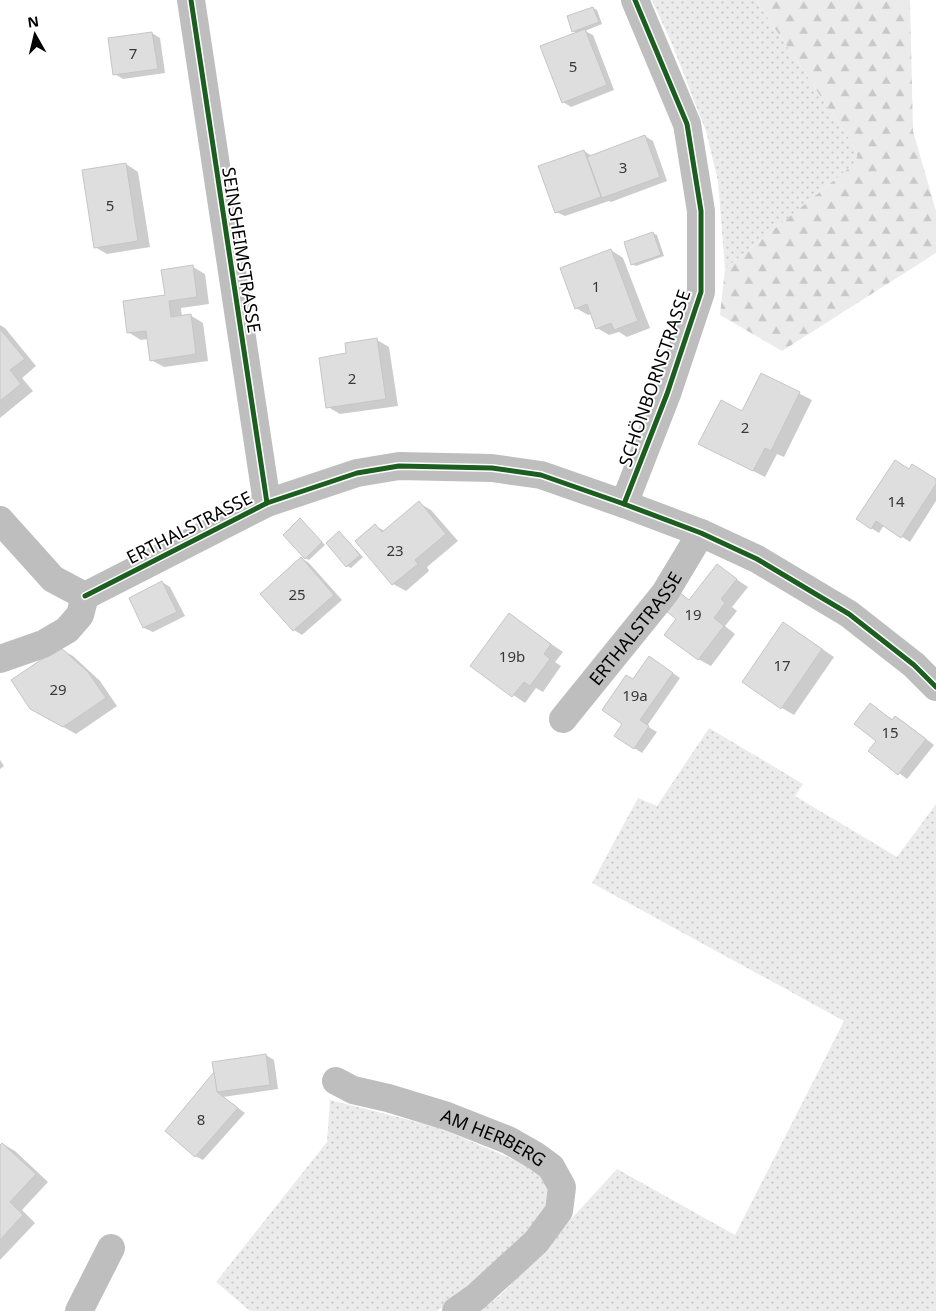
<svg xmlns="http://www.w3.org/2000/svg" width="936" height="1311" viewBox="0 0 936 1311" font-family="'Noto Sans',sans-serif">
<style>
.grass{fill:url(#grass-dots)}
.forest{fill:url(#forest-firs)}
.shadow{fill:#0003}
.building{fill:#dedede;stroke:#c6c6c6}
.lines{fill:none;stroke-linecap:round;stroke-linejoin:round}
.minor{stroke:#bebebe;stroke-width:28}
.cycleway-casing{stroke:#fff;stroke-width:8}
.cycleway{stroke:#1b5e20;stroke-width:5}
.labels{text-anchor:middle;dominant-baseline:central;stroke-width:4;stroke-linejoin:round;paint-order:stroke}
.number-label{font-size:15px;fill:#383838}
.street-label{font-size:18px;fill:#000;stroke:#fff}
</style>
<defs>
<pattern id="grass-dots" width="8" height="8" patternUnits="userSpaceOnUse" patternTransform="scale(1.25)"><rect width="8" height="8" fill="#ebebeb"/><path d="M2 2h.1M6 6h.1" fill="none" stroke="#c8c8c8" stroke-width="1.8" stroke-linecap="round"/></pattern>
<pattern id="forest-firs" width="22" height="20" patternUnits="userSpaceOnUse" patternTransform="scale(1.25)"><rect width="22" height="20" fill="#ebebeb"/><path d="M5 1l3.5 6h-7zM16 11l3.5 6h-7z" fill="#c8c8c8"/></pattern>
</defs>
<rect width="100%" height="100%" fill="#fff"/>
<g class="grass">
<polygon points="652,0 756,0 852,143 859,160 725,269 718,181 706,131 672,44"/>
<polygon points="709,728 803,784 795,796 897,857 936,804 936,1311 481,1311 504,1292 617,1169 735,1235 844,1021 592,883 638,798 657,806"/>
<polygon points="330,1100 437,1127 538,1170 549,1193 542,1217 479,1282 437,1311 250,1311 216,1282 327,1142"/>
</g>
<polygon class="forest" points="756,0 910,0 913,131 936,211 936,253 782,351 720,315 725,269 859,160 852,143"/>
<g class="shadow">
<polygon points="593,8 597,10 602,24 585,31 593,35 614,90 571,107 563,102 577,33 573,31"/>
<polygon points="152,33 160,38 165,73 123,79 115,74"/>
<polygon points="645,136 653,141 667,181 611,202 609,201 565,216 556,212 584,151 592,156"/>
<polygon points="126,164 138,172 150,247 107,254 95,247"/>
<polygon points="653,233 657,235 664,256 636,266 632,264"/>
<polygon points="611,250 623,258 650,328 627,337 619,332 609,335 597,328 591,314 588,315 576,308"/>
<polygon points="193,267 205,274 209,304 181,308 182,317 190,315 203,323 208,361 164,367 151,360 148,339 141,340 128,332 166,296"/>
<polygon points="0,325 5,328 36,366 22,378 33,391 0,418"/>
<polygon points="377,340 389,347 398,406 340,414 328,407"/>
<polygon points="762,375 812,400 784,457 777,454 765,477 712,450 743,413"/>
<polygon points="909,470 936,480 936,501 910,542 884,525 879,533 871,528"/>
<polygon points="419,503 431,510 458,541 427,567 429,571 406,591 393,584 375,526 385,531"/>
<polygon points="301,520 325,545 309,560 305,558"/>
<polygon points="339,532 363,557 351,568 347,566"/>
<polygon points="301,558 309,563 342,600 302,635 294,630 262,594"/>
<polygon points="717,566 748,587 732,607 737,611 725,626 735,634 711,666 698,659 678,618 679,594 690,601"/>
<polygon points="162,582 170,587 185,616 153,632 144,628 130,598"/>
<polygon points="509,615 563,652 555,662 561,666 543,692 536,688 525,703 472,666"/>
<polygon points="796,631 834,657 794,715 782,708"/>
<polygon points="60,649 73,656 100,681 117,706 76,734 31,709"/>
<polygon points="657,662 680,678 647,726 657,732 642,753 634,748 624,723 634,680"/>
<polygon points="871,704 893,720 896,717 904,722 934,745 907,779 870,751 878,741"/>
<polygon points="0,760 4,766 0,769"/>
<polygon points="266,1055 274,1060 278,1089 223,1097 245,1113 203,1160 195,1156 215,1073"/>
<polygon points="3,1144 15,1151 48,1182 22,1210 35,1223 0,1260 0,1147"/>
</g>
<g class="building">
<polygon points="593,7 599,22 572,32 567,16"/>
<polygon points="585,29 607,85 562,103 540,46"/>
<polygon points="152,32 158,69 113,75 108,38"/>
<polygon points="645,135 660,177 602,198 587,157"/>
<polygon points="584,150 601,197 555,213 538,166"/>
<polygon points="126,163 138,241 94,248 82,170"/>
<polygon points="653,232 661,255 631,265 624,242"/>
<polygon points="611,249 638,321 614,330 611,323 596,329 587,304 575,309 560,268"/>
<polygon points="193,265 197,297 169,301 171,317 191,314 196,354 150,361 146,331 127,333 123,301 165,295 161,270"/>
<polygon points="0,329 25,359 10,370 21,384 0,401"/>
<polygon points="377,338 386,399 326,408 319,358 346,353 345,343"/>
<polygon points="761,373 800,392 771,451 765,448 753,471 698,444 721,400 742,411"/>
<polygon points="895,460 909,469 912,464 936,479 936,484 901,538 876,521 871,529 856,519"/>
<polygon points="419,501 446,534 415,560 418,564 392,585 355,541 375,524 382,532"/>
<polygon points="300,518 322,542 305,559 283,535"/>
<polygon points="339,531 360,555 346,567 326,543"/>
<polygon points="301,557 334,595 293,631 260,594"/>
<polygon points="717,564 737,579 721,599 725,603 714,618 724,626 698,660 664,635 676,619 665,610 679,592 689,600"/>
<polygon points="162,581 177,612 143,628 129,598"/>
<polygon points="509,613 551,644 544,654 550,659 530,686 524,682 512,697 470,666"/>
<polygon points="783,622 822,649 781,709 742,682"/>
<polygon points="60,647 88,672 106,698 63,727 30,709 11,680"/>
<polygon points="649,656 673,673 640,720 649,726 634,749 614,736 622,724 602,710 626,675 633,679"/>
<polygon points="870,703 892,720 895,716 926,739 898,775 868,751 876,741 854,724"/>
<polygon points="266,1054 270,1085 217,1092 212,1062"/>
<polygon points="214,1072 217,1092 238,1108 195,1157 165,1131"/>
<polygon points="2,1143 36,1174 10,1202 23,1215 0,1240 0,1145"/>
</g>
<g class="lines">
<g class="minor">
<polyline points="191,0 267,503"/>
<polyline points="624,504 667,394 701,292 701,211 687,124 635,0"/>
<polyline points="0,520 53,579 85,596"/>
<polyline points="85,596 267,503 357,473 399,466 492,468 541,475 624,504 701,533 757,559 849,614 914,665 936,687"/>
<polyline points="0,659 43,644 67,630 80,615 85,596"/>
<path id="s1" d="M563,719l102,-126 36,-60"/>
<path id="s2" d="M336,1081l17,9 35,8 59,18 61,24 28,16 15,11 11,20 -3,24 -23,31 -60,55 -20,14"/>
<polyline points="79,1311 111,1248"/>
</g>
<defs>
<g id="cycleway">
<polyline points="191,0 267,503"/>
<polyline points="624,504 667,394 701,292 701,211 687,124 635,0"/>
<polyline points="85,596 267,503 357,473 399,466 492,468 541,475 624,504 701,533 757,559 849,614 914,665 936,687"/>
</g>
</defs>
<use href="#cycleway" class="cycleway-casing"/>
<use href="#cycleway" class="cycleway"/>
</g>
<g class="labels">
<g class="number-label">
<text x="133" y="53">7</text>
<text x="573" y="66">5</text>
<text x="623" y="167">3</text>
<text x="110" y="205">5</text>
<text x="596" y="286">1</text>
<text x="352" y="378">2</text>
<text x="745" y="427">2</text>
<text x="896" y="501">14</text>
<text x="395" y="550">23</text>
<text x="297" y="594">25</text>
<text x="693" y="614">19</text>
<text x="512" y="656">19b</text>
<text x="782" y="665">17</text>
<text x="58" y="689">29</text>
<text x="635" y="695">19a</text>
<text x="890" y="732">15</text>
<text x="201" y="1119">8</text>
</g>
<g class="street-label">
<text transform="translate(242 250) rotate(81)">SEINSHEIMSTRASSE</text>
<text transform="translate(654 378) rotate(-71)">SCHÖNBORNSTRASSE</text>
<text transform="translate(189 527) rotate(-27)">ERTHALSTRASSE</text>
<text stroke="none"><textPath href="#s1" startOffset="116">ERTHALSTRASSE</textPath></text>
<text stroke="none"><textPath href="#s2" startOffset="168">AM HERBERG</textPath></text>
</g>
</g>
<g transform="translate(35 35) rotate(352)" stroke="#ffffff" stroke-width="4" paint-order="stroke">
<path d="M0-4L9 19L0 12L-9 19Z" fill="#000000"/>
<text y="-8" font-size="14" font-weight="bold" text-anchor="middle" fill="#000000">N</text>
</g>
</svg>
